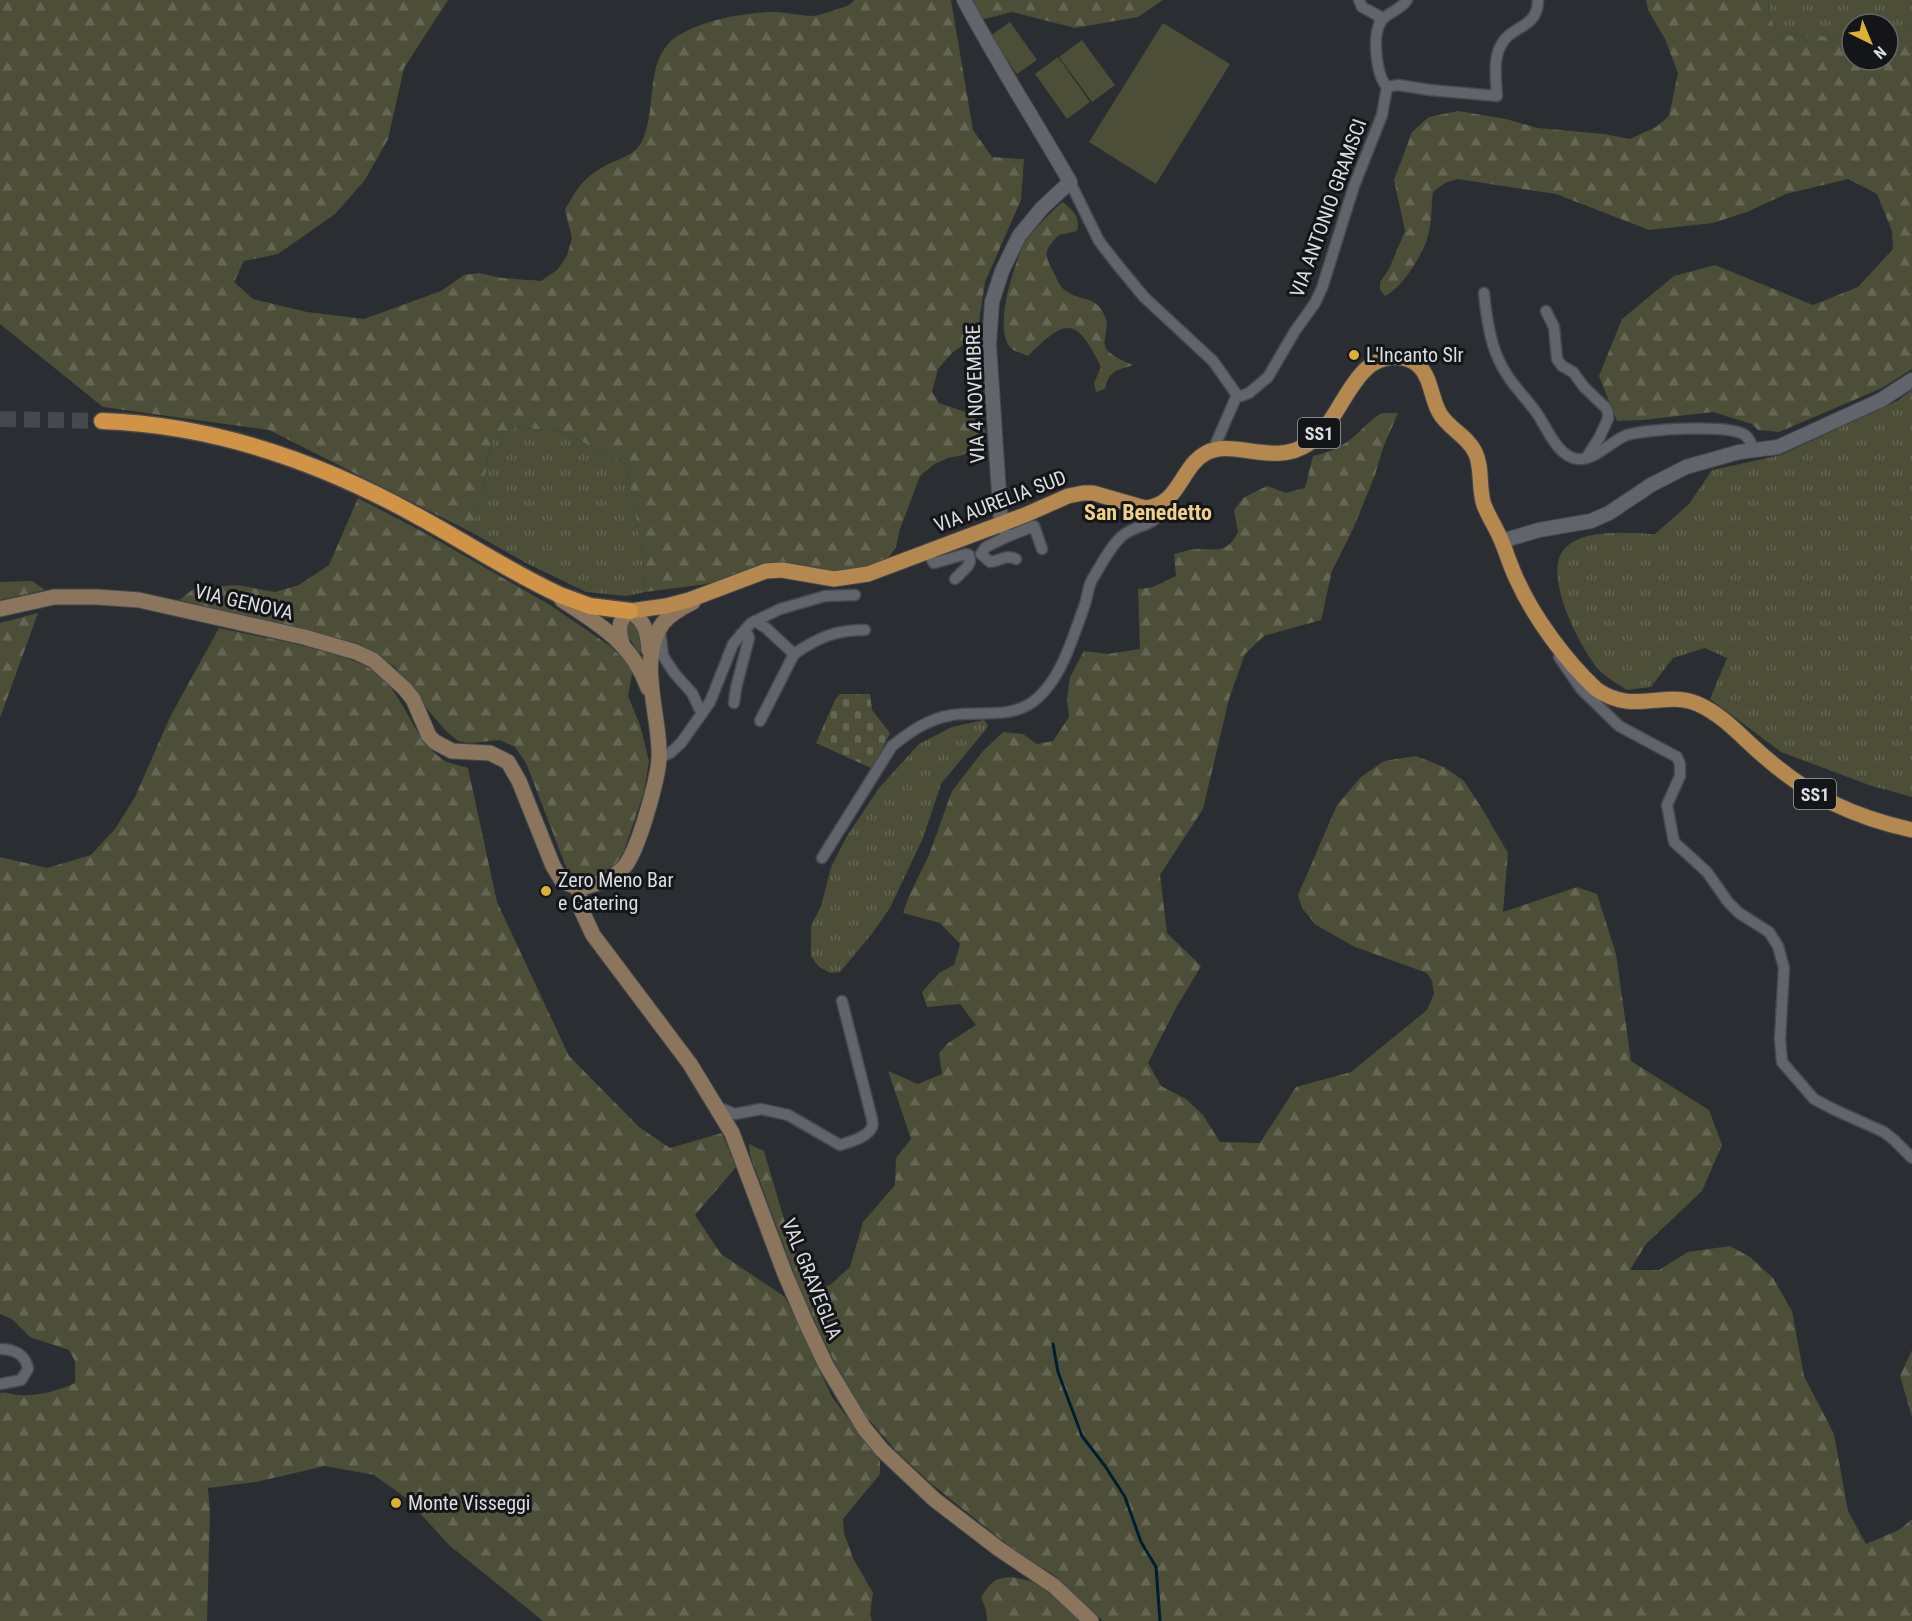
<svg xmlns="http://www.w3.org/2000/svg" width="1912" height="1621" viewBox="0 0 1912 1621" font-family="'Roboto Condensed',sans-serif">
<style>
.grass{fill:url(#grass-tufts)}
.forest{fill:url(#forest-firs)}
.cemetery{fill:url(#cemetery-stones)}
.park{fill:#4c4e38}
.lines{fill:none;stroke-linecap:round;stroke-linejoin:round}
.stream{stroke:#001e32;stroke-width:3}
.trunk-tunnel{stroke:#45484c;stroke-width:16;stroke-dasharray:16 8;stroke-linecap:butt}
.minor-casing{stroke:#46494e;stroke-width:13}
.tertiary-casing{stroke:#46494e;stroke-width:16}
.secondary-casing{stroke:#46494e;stroke-width:17}
.primary-casing{stroke:#46494e;stroke-width:17}
.trunk-casing{stroke:#46494e;stroke-width:19}
.minor{stroke:#61656b;stroke-width:10}
.tertiary{stroke:#61656b;stroke-width:14}
.secondary{stroke:#8b765d;stroke-width:15}
.primary{stroke:#b5884f;stroke-width:15}
.trunk{stroke:#d19446;stroke-width:16}
.poi-dot{fill:#ddb133;stroke:#141518;stroke-width:2}
.labels{text-anchor:middle;dominant-baseline:central;stroke-width:6;stroke-linejoin:round;paint-order:stroke}
.shield{fill:#141518;stroke:#9fa2a5;stroke-width:1.5}
.shield-label{font-size:18px;font-weight:bold;fill:#dbdee1}
.street-label{font-size:20px;fill:#dbdee1;stroke:#141518}
.poi-label{font-size:20px;fill:#dbdee1;stroke:#141518;text-anchor:start}
.quarter-label{font-size:22px;font-weight:bold;fill:#f0d287;stroke:#141518}
</style>
<defs>
<pattern id="grass-tufts" width="24" height="20" patternUnits="userSpaceOnUse" patternTransform="scale(1.5)"><rect width="24" height="20" fill="#4c4e38"/><path d="M3 7l-1-3M5 7V3M7 7l1-3M15 17l-1-3M17 17v-4M19 17l1-3" fill="none" stroke="#656754"/></pattern>
<pattern id="forest-firs" width="22" height="20" patternUnits="userSpaceOnUse" patternTransform="scale(1.5)"><rect width="22" height="20" fill="#4c4e38"/><path d="M5 1l3.5 6h-7zM16 11l3.5 6h-7z" fill="#656754"/></pattern>
<pattern id="cemetery-stones" width="16" height="16" patternUnits="userSpaceOnUse" patternTransform="scale(1.5)"><rect width="16" height="16" fill="#4c4e38"/><path d="M2 7V4a2 2 0 0 1 4 0v3zM10 15v-3a2 2 0 0 1 4 0v3z" fill="#656754"/></pattern>
</defs>
<rect width="100%" height="100%" fill="#2a2d32"/>
<g class="grass">
<polygon points="1768,0 1912,0 1912,29 1904,34 1888,36 1888,24 1852,24 1852,37 1778,35 1769,14"/>
<path d="M1912,390v407l-43,-12 -88,-33 -71,-53 17,-41 -22,-10 -32,10 -22,29 -24,3c-9,-6 -22,-13 -29,-21 -19,-23 -58,-98 -32,-122 20,-19 64,-14 89,-13l34,-30 23,-34 69,-15 116,-54z"/>
<polygon points="516,427 563,432 626,464 643,555 645,592 626,596 586,592 526,563 471,532 484,485 488,456 493,439"/>
<polygon points="629,618 636,619 644,652 640,653 638,651 626,633"/>
<polygon points="984,720 988,725 987,728 941,784 923,838 890,908 871,935 840,972 830,973 818,966 811,956 811,926 821,906 831,867 847,836 879,788 919,744 952,727"/>
</g>
<g class="forest">
<path d="M0,0h448l-44,68 -16,71 -23,41 -30,34 -57,40 -34,7 -10,21 19,17 54,13 57,7 77,-28 23,-16 15,-2 23,5 39,3 16,-11 10,-14 5,-18 -7,-28c10,-19 18,-32 38,-43 13,-8 30,-10 38,-24 18,-32 1,-86 38,-108 25,-15 60,-21 88,-23 15,-1 31,4 46,4 7,-1 15,-4 22,-6 8,-3 14,-3 19,-10h97l22,130 19,27 32,2 -3,41 -36,82 -8,53 -25,18 -14,16 -6,23 7,11 26,9 8,5 13,14 -1,8 -22,16 -15,3 -15,7 -13,11 -20,53 -4,18 -10,14 -17,7 -38,5 -50,-10 -28,4 -23,12 -30,6 -55,7 -2,-37 -17,-91 -63,-32 -47,-5 -23,12 -5,17 -4,29 -13,47 -202,-102 -166,-23 -103,-83z"/>
<polygon points="972,0 1163,0 1138,17 1075,28 1012,12 981,20"/>
<path d="M1646,0h122l1,14 9,21 74,2v23h36v-24l16,-2 8,-5v340l-30,19 -103,44 -21,-2 -6,-6 -39,-12 -70,8 -26,1 -18,-45 23,-57 52,-43 41,-11 98,40 45,-18 35,-38 -1,-18 -15,-37 -29,-15 -62,15 -39,18 -34,11 -64,7 -93,-36 -99,-15 -12,4 -12,9c-2,15 -1,33 -6,47 -6,18 -25,49 -42,57l-5,-6v-8l9,-13 16,-38 -11,-51 18,-48 17,-15 29,-6 48,8 32,9 66,6 26,5 26,-12 13,-11 9,-43 -13,-34 -17,-29z"/>
<path d="M1063,202c10,9 18,15 14,29l-18,4c-18,18 -14,20 -4,40 3,8 6,13 14,18 10,6 25,5 32,16 19,27 -20,36 32,56 -17,6 -24,5 -28,24l-9,3 -2,-9 7,-16c-25,-51 -35,-49 -73,-11 -4,-2 -12,-4 -16,-7 -21,-18 3,-87 13,-107 5,-8 30,-35 38,-40z"/>
<path d="M1383,413h15l-15,35 -8,27 -22,54 -21,42 -11,49 -57,16 -19,18 -16,45 -26,110 -43,66 7,58 34,33 -25,42 -28,55 13,23 25,13 17,16 17,27 40,1 36,-56 55,-15 76,-62 7,-16 -2,-13 -5,-8 -72,-26 -39,-22 -14,-17 -4,-13 39,-90 24,-28 23,-16 32,-5 28,11 20,14 17,26 27,46 -5,59 74,-25 20,7 19,60 15,107 78,49 13,35 -20,46 -56,53 -16,26h29l29,-18 42,-6 20,11 23,21 19,33 12,65 30,58 14,77 18,33 33,-14 13,-11v102h-809l-49,-46 -36,-22 -84,-67 -38,-35 -35,-41 -28,-51 -32,-67 -51,-137 -1,-11 15,7 25,85 26,52 15,-3 20,-18 13,-45 32,-37 1,-27 15,-19 -23,-68 30,13 24,-10 -3,-21 9,-10 28,-18 -16,-21 -33,3 -5,-15 17,-19 15,-8 6,-21 -20,-21 -37,-10 6,-17 20,-41 23,-64 31,-40 20,-19 20,2 14,10 16,-3 16,-24 -2,-18 3,-22 14,-26 24,3 32,-5 -2,-60 15,-2 23,-11 -2,-22c8,-2 16,-5 24,-5 22,0 29,4 40,-17l-4,-22 9,-12 24,-12 19,7 19,-5 8,-32c17,-4 31,-10 44,-22 10,-9 13,-15 26,-21z"/>
<polygon points="358,498 425,533 550,605 610,646 633,669 628,696 640,725 649,761 644,792 624,851 616,864 594,876 582,878 572,877 568,872 526,763 515,747 500,740 469,743 458,741 445,730 421,702 395,667 360,644 179,600 195,588 237,585 275,592 299,585 329,565"/>
<polygon points="32,581 45,590 0,600 0,582"/>
<polygon points="38,613 0,718 0,623"/>
<path d="M219,628c38,9 131,23 159,46 27,23 35,64 64,85 6,5 18,6 26,9l29,134 72,154 70,71 31,21 52,-15 14,34 -41,48 26,39 64,43 47,100 48,64v13l-37,45 1,14 9,25 20,35 -3,21 2,7h-329l-94,-76 -43,-47 -32,-23 -49,-9 -69,16 -48,6 2,25 -3,108h-207v-228c7,-2 12,2 19,2 20,1 39,-4 56,-12v-22l-6,-11 -39,-13 -18,-18 -12,-5v-457l47,11 44,-13 24,-26 20,-32 35,-80z"/>
<polygon points="1912,1350 1912,1417 1900,1376"/>
<path d="M1012,1577l23,5 36,29 9,10h-93l-1,-11 -5,-13c11,-15 12,-19 31,-20z"/>
</g>
<polygon class="cemetery" points="840,694 870,694 872,710 890,733 873,769 816,743 835,700"/>
<g class="park">
<polygon points="1010,22 1037,60 1017,74 990,36"/>
<polygon points="1163,23 1230,64 1156,184 1089,142"/>
<polygon points="1082,40 1115,85 1092,102 1059,57"/>
<polygon points="1058,57 1090,102 1067,119 1035,74"/>
</g>
<g class="lines">
<polyline class="stream" points="1053,1344 1058,1372 1082,1436 1105,1466 1125,1497 1141,1542 1156,1567 1160,1621"/>
<polyline class="trunk-tunnel" points="0,419 102,421"/>
<defs>
<g id="minor">
<polyline points="1359,0 1362,7 1379,16 1380,24"/>
<path d="M1387,87l11,-2 32,5 67,6c-1,-17 -4,-37 4,-51 10,-20 37,-16 37,-45"/>
<polyline points="1070,182 1099,241 1116,263 1144,297 1213,361 1237,395"/>
<path d="M1484,293c2,21 5,44 13,63 9,23 25,37 39,56 11,15 21,45 42,47 18,1 33,-18 49,-24 19,-6 102,-11 118,0 5,4 7,10 8,16"/>
<polyline points="1546,311 1554,327 1557,359 1562,366 1573,372 1584,387 1606,408 1608,413 1608,419 1599,438 1588,455"/>
<path d="M1237,395l4,1 8,-3 19,-16 27,-46 20,-28 7,-15 32,-102 28,-71 5,-28c-11,-12 -15,-52 -6,-66 7,-9 20,-11 26,-21"/>
<polyline points="1213,450 1237,395"/>
<polyline points="1004,531 1006,537 1034,526 1042,549"/>
<path d="M1006,537l-20,10 -5,7 9,8c10,-1 16,-8 26,-3"/>
<polyline points="927,551 934,563 966,554 969,555 970,561 968,566 955,579"/>
<path d="M755,621l11,7 28,26c25,-17 42,-24 71,-24"/>
<polyline points="660,631 663,656 675,674 692,693 702,714"/>
<polyline points="1559,657 1581,689 1619,726 1677,757 1680,764 1680,776 1667,805 1674,842 1707,872 1728,902 1739,913 1769,932 1778,946 1784,968 1780,1039 1782,1062 1814,1099 1835,1110 1884,1132 1894,1140 1912,1158"/>
<polyline points="734,703 736,688 749,638 748,635 741,634"/>
<polyline points="760,721 794,654"/>
<polyline points="659,758 670,753 681,743 710,702 733,644 751,623 780,609 815,599 825,596 855,595"/>
<path d="M822,858l70,-112c19,-15 36,-27 60,-31 25,-4 53,3 76,-10 32,-19 45,-68 57,-101 3,-9 3,-19 8,-26 8,-13 17,-31 28,-41 15,-15 37,-7 44,-35"/>
<path d="M717,1107l18,7 26,-5 27,6 52,30c10,-3 28,-8 32,-18 2,-5 -1,-11 -2,-16l-28,-110"/>
<path d="M0,1349c14,0 26,6 28,20l-7,11 -21,4"/>
</g>
<g id="tertiary">
<path d="M964,0c33,62 71,121 106,182l-28,26 -23,28 -17,35 -10,31 -3,42 12,179"/>
<polyline points="1502,541 1539,530 1591,521 1609,513 1651,485 1686,467 1739,452 1778,447 1881,400 1912,380"/>
</g>
<g id="secondary">
<path d="M562,600c37,24 70,43 86,88"/>
<path d="M0,609l54,-12h43l42,3 165,37 52,15 17,8 32,29 8,10 16,37 6,6 17,9 38,2 18,9 11,19 34,85 9,15 17,7c16,-3 34,-9 45,-21 14,-15 34,-88 35,-109 2,-41 -23,-99 4,-135 8,-10 20,-16 30,-21"/>
<path d="M622,643c-4,-13 -4,-24 8,-32 15,10 18,22 19,39"/>
<polyline points="579,888 580,907 593,935 690,1064 732,1133 785,1274 807,1325 826,1365 864,1428 882,1450 935,1500 999,1549 1054,1586 1091,1621"/>
</g>
<path id="primary" d="M630,611l36,-5 23,-6 77,-29 16,-1 52,9 34,-5 157,-59 43,-19 15,-3h10l52,15c35,-3 35,-41 61,-55 26,-15 68,14 102,-9 26,-17 35,-53 58,-75 14,-13 38,-17 53,-3 12,12 12,31 20,46 8,16 28,23 36,40 8,16 3,36 9,53 5,13 13,24 18,37 5,12 9,26 15,38 17,38 49,81 79,109 38,27 67,0 102,15 27,12 46,36 68,54 45,39 88,59 146,72"/>
<path id="trunk" d="M102,421c113,4 221,42 319,97 46,25 91,55 139,77l30,11 40,5"/>
</defs>
<use href="#minor" class="minor-casing"/>
<use href="#tertiary" class="tertiary-casing"/>
<use href="#secondary" class="secondary-casing"/>
<use href="#primary" class="primary-casing"/>
<use href="#trunk" class="trunk-casing"/>
<use href="#minor" class="minor"/>
<use href="#tertiary" class="tertiary"/>
<use href="#secondary" class="secondary"/>
<use href="#primary" class="primary"/>
<use href="#trunk" class="trunk"/>
</g>
<g class="poi-dot">
<circle cx="1354" cy="355" r="6"/>
<circle cx="546" cy="891" r="6"/>
<circle cx="396" cy="1503" r="6"/>
</g>
<g class="labels">
<g class="shield">
<rect x="1298" y="418" width="42" height="30" rx="4.5"/>
<rect x="1794" y="779" width="42" height="30" rx="4.5"/>
</g>
<g class="shield-label">
<text x="1319" y="433">SS1</text>
<text x="1815" y="794">SS1</text>
</g>
<g class="street-label">
<text transform="translate(1328 208) rotate(-70)">VIA ANTONIO GRAMSCI</text>
<text transform="translate(975 394) rotate(-92)">VIA 4 NOVEMBRE</text>
<text transform="translate(1000 501) rotate(-21)">VIA AURELIA SUD</text>
<text transform="translate(244 602) rotate(13)">VIA GENOVA</text>
<text transform="translate(812 1279) rotate(68)">VAL GRAVEGLIA</text>
</g>
<g class="poi-label">
<text x="1366" y="355">L'Incanto Slr</text>
<text x="558" y="880">Zero Meno Bar<tspan x="558" dy="23">e Catering</tspan></text>
<text x="408" y="1503">Monte Visseggi</text>
</g>
<g class="quarter-label">
<text x="1148" y="512">San Benedetto</text>
</g>
</g>
<g transform="translate(1870 42) rotate(137)"><circle r="28" fill="#141518" stroke="#646568" stroke-width="1.5"/>
<path d="M0-4.5L10 22L0 15L-10 22Z" fill="#ddb133"/>
<text y="-9" font-size="16" font-weight="bold" text-anchor="middle" fill="#dbdee1">N</text>
</g>
</svg>
